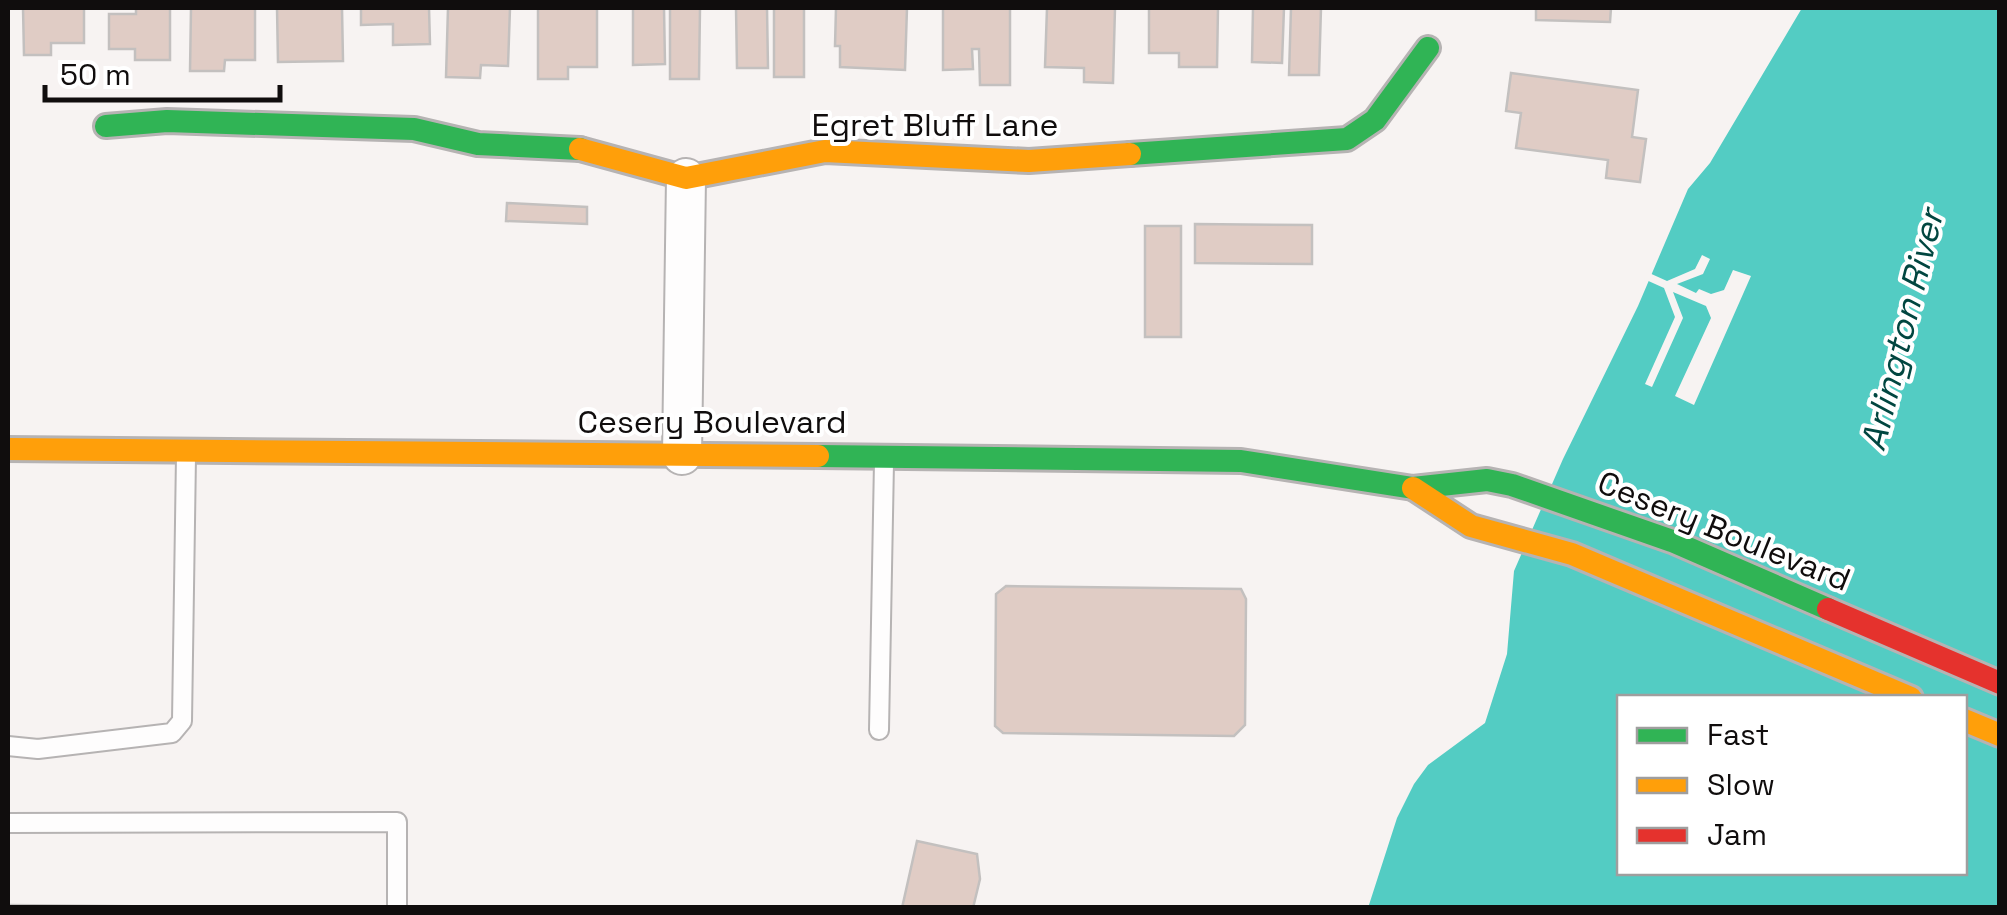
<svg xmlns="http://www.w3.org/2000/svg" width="2007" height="915" viewBox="0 0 2007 915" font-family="'Space Grotesk',sans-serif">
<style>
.water{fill:#53ccc3;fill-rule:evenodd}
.pier{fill:#f7f3f2}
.building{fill:#e0ccc5;stroke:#c3c0bf;stroke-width:2.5}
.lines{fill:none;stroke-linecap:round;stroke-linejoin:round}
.lane-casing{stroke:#b6b3b3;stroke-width:22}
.street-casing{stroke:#b6b3b3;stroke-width:42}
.fast-casing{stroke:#b6b3b3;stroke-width:28}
.slow-casing{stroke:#b6b3b3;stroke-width:28}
.jam-casing{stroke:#b6b3b3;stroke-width:28}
.lane{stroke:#fefdfd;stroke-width:18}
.street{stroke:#fefdfd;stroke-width:38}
.fast{stroke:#30b455;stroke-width:22}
.slow{stroke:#ff9f0a;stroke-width:22}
.jam{stroke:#e5322d;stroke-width:22}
.labels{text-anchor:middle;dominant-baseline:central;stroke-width:8;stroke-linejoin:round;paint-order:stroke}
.street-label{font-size:32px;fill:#100d0d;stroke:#fff}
.water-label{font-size:35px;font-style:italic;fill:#014640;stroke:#fff}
</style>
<rect width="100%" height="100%" fill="#f7f3f2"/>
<path class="water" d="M1802,8h197v899l-631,1 29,-90 17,-34 14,-19 57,-42 22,-69 7,-83 49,-112 75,-153 50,-117 22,-26zM1620,698h344v174h-344z"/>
<polygon class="pier" points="1702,255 1710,259 1703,274 1677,284 1696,293 1699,289 1711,294 1724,290 1733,270 1751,276 1694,405 1675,396 1711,318 1706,306 1673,292 1683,318 1652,387 1645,384 1675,317 1664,288 1644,279 1647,272 1667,281 1695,269"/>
<g class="building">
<polygon points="23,8 84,8 84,43 51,43 51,55 24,55"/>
<polygon points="136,8 170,8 170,60 135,60 135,49 109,49 109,14 136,14"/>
<polygon points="191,8 255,8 255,60 225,60 224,71 190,71"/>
<polygon points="277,8 342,8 343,61 278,62"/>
<polygon points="361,8 429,8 430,44 393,45 393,24 361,25"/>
<polygon points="448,8 510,8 508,66 481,65 480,78 446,77"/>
<polygon points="538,8 597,8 597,67 568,67 568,79 538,79"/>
<polygon points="633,8 664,8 665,64 633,65"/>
<polygon points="670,8 700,8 699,79 670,79"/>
<polygon points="736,8 767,8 768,68 737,68"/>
<rect x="774" y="8" width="30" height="69"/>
<polygon points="836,8 907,8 905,70 840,67 840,46 835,46"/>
<polygon points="943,8 1010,8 1010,85 980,85 979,49 972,49 973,69 943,70"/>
<polygon points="1047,8 1115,8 1113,83 1084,82 1084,68 1045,67"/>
<polygon points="1149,8 1218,8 1217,67 1179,67 1179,53 1149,53"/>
<polygon points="1253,8 1284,8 1282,63 1252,62"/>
<polygon points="1291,8 1321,8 1319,75 1289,75"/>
<polygon points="1536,8 1611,8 1610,22 1536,20"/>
<polygon points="1511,73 1638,90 1632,137 1646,139 1640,182 1606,178 1608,160 1516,148 1521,113 1506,111"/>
<polygon points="507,203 587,207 587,224 506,221"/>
<polygon points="1195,224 1312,225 1312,264 1195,263"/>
<rect x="1145" y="226" width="36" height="111"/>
<polygon points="1006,586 1241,589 1246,599 1245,725 1234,736 1003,733 995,726 996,594"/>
<polygon points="917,841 977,854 980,879 973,908 902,908"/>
<polygon points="8,905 208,907 208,908 8,908"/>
</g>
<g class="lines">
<defs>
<g id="lane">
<polyline points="879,730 884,462"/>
<polyline points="8,746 38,749 172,733 182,721 186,456"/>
<polyline points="8,823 397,822 397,908"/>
</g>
<polyline id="street" points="682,455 686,178"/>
<g id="fast">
<polyline points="106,126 167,121 414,129 478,144 580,149"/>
<polyline points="1130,154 1347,139 1375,120 1428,48"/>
<polyline points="818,456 1241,461 1413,488 1487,480 1512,485 1672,541 1828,609"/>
</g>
<g id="slow">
<polyline points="580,149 686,178 825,151 1029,161 1130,154"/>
<polyline points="8,449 818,456"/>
<polyline points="1413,488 1471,526 1572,554 1911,698"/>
<polyline points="1964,720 2000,735"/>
</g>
<polyline id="jam" points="1828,609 2000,683"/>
</defs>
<use href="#lane" class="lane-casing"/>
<use href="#street" class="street-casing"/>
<use href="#fast" class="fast-casing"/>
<use href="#slow" class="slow-casing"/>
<use href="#jam" class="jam-casing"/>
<use href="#lane" class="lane"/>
<use href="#street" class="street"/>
<use href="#fast" class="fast"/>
<use href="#slow" class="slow"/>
<use href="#jam" class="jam"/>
</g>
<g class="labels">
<g class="street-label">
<text x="935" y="125">Egret Bluff Lane</text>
<text x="712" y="422">Cesery Boulevard</text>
<text transform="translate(1724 531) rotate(22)">Cesery Boulevard</text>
</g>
<g class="water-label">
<text transform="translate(1902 330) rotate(-76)">Arlington River</text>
</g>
</g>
<rect width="2007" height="915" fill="none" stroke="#100d0d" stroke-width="20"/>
<rect x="1617" y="695" width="350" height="180" fill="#ffffff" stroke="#9f9e9e" stroke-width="2.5"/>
<rect x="1637" y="728" width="50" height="15" fill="#30b455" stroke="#9f9e9e" stroke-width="2.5"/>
<text x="1707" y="745" font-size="30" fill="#100d0d">Fast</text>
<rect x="1637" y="778" width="50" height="15" fill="#ff9f0a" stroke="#9f9e9e" stroke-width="2.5"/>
<text x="1707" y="795" font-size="30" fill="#100d0d">Slow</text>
<rect x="1637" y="828" width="50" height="15" fill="#e5322d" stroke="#9f9e9e" stroke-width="2.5"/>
<text x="1707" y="845" font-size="30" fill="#100d0d">Jam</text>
<path d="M45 85v15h235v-15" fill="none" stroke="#100d0d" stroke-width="5"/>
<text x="60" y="85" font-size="30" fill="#100d0d" stroke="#ffffff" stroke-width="8" paint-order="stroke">50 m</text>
</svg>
